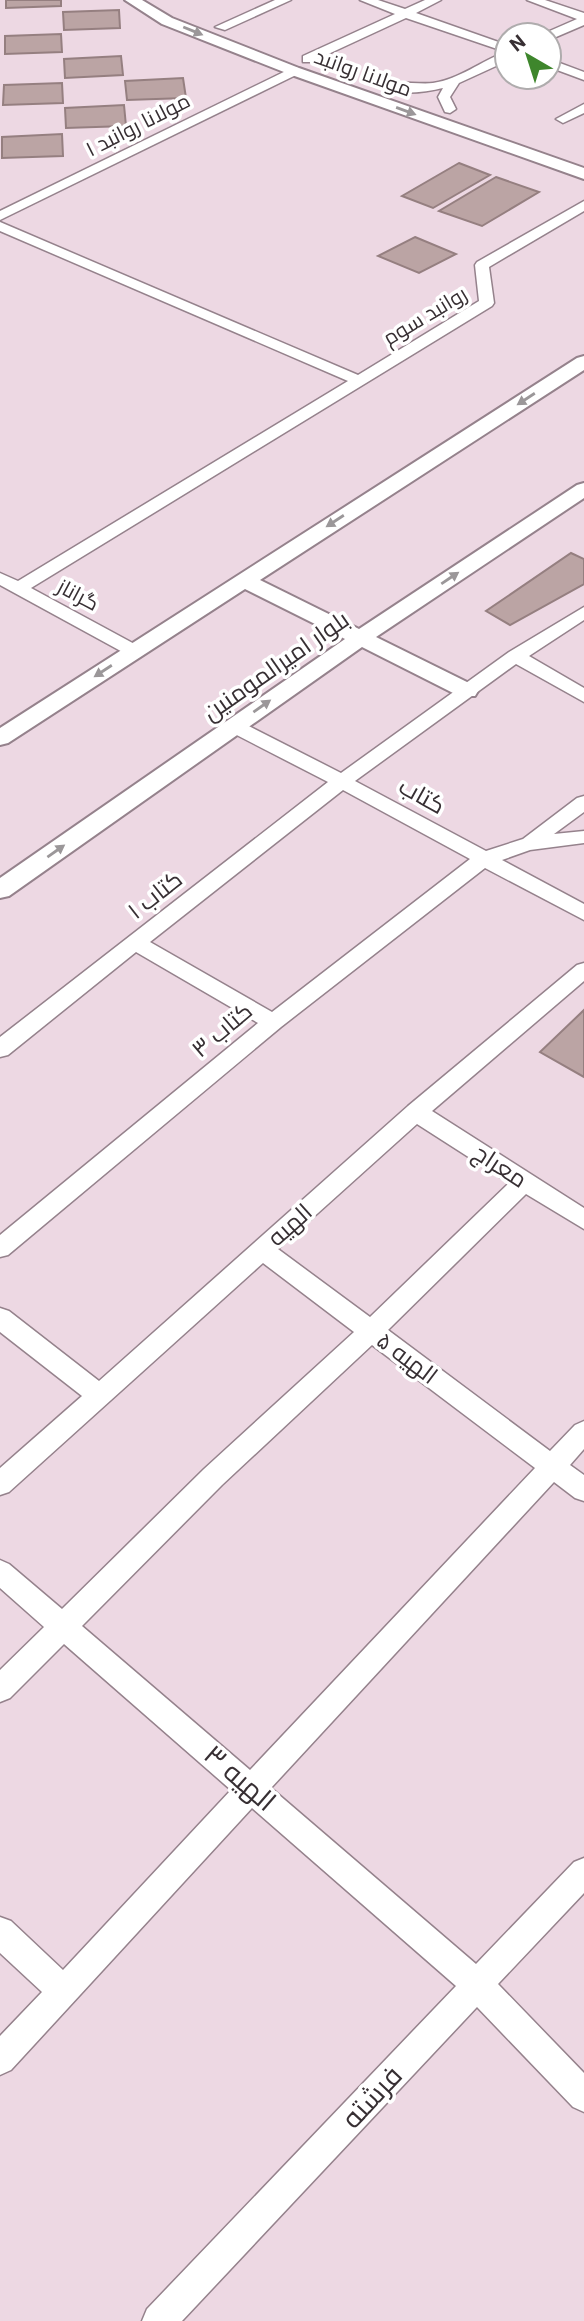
<svg xmlns="http://www.w3.org/2000/svg" width="584" height="2321" viewBox="0 0 584 2321" font-family="Roboto,Cairo,sans-serif">
<style>
.building{fill:#bba4a4;stroke:#957f80;stroke-width:2}
.lines{fill:none;stroke-linecap:round;stroke-linejoin:round}
.minor-casing{stroke:#95828c;stroke-width:3}
.tertiary-casing{stroke:#95828c;stroke-width:4}
.minor{fill:#fff;fill-rule:evenodd}
.tertiary{fill:#fff;fill-rule:evenodd}
.oneway{fill:#9b9799}
.labels{text-anchor:middle;dominant-baseline:central;stroke-width:7;stroke-linejoin:round;paint-order:stroke}
.far-street-label{font-size:21px;fill:#372f33;stroke:#fff}
.street-label{font-size:24px;fill:#372f33;stroke:#fff}
.near-street-label{font-size:28px;fill:#372f33;stroke:#fff}
</style>
<rect width="100%" height="100%" fill="#edd8e3"/>
<g class="building">
<polygon points="6,0 61,0 61,6 6,8"/>
<polygon points="119,10 120,28 64,30 63,12"/>
<polygon points="61,34 62,52 5,54 5,36"/>
<polygon points="121,56 123,75 65,78 64,59"/>
<polygon points="183,78 186,98 127,100 125,81"/>
<polygon points="62,83 63,103 3,105 4,85"/>
<polygon points="124,105 126,126 66,128 65,108"/>
<polygon points="62,134 63,156 2,158 2,137"/>
<polygon points="459,163 490,175 433,208 402,196"/>
<polygon points="496,177 539,192 482,226 439,211"/>
<polygon points="415,237 456,254 419,273 378,256"/>
<polygon points="571,553 584,559 584,584 510,625 486,611"/>
<polygon points="584,1010 584,1077 540,1052"/>
</g>
<g class="lines">
<defs>
<g id="minor">
<polygon points="275,0 291,0 225,30 215,27"/>
<path d="M360,0h18l27,9 20,-9h16l-25,13 91,32v16l-48,22 -9,14 6,12 -6,4 -5,-1 -7,-15 5,-9c-17,4 -50,9 -65,-2 9,-7 41,-1 55,-3 27,-4 48,-22 73,-31l-100,-34 -95,44h-8v-6l92,-42z"/>
<polygon points="527,0 545,0 584,13 584,25 549,40 549,35 545,33 577,19"/>
<polygon points="549,59 584,72 584,80 549,67"/>
<polygon points="294,67 298,68 298,74 0,220 0,211"/>
<polygon points="584,104 584,113 563,123 556,119"/>
<polygon points="584,201 584,211 489,267 494,303 492,306 31,588 140,647 143,651 140,655 128,655 0,585 0,573 18,581 348,381 0,231 0,222 358,375 479,301 475,265 477,262"/>
<path d="M584,607v13l-55,36 55,32v14l-68,-38 -161,117 131,70 37,-12 54,-41 7,-2v16l-30,22 30,-3v12l-54,7 -28,10 82,44v16l-99,-52 -204,159 -273,228 -8,2v-22l258,-212 -122,-71 -128,103 -8,2v-20l328,-255 -101,-52 -2,-4 2,-4h14l100,51 168,-121zM343,790l127,69 -198,153 -122,-70z"/>
<path d="M584,963v18l-152,130 152,97v21l-58,-35 -138,136 162,121 25,-26 9,-4v28l-14,16 14,10v26l-9,-3 -21,-16 -283,306 205,176 98,-102 10,-4v35l-86,91 86,89v39l-11,-5 -96,-100 -295,314h-40l5,-12 309,-323 -204,-178 -241,262 -11,5v-39l42,-44 -42,-39v-36l11,4 52,49 168,-180 -167,-146 -54,54 -10,4v-32l44,-43 -44,-39v-28l9,4 53,45 142,-140 150,-137 -91,-69 -254,229 -9,3v-27l82,-72 -82,-64v-24l9,3 90,70 309,-275 169,-141zM417,1124l92,59 -139,134 -92,-68zM372,1345l163,123 -285,302 -168,-144 140,-141z"/>
</g>
<g id="tertiary">
<polygon points="125,0 142,0 172,18 299,68 584,168 584,179 289,74 162,24"/>
<polygon points="584,356 584,370 260,580 359,629 577,485 584,483 584,498 376,637 475,686 478,691 475,696 459,696 362,647 9,896 0,898 0,878 345,639 245,589 8,743 0,745 0,728 577,358"/>
</g>
</defs>
<use href="#minor" class="minor-casing"/>
<use href="#tertiary" class="tertiary-casing"/>
<use href="#minor" class="minor"/>
<use href="#tertiary" class="tertiary"/>
</g>
<defs><path id="oneway-solid" d="M-6-.8H1V-3.2L6.5 0L1 3.2V.8H-6Z" transform="scale(1.75)"/></defs>
<g class="oneway">
<use href="#oneway-solid" transform="translate(193 31) rotate(22)"/>
<use href="#oneway-solid" transform="translate(406 111) rotate(20)"/>
<use href="#oneway-solid" transform="translate(526 399) rotate(147)"/>
<use href="#oneway-solid" transform="translate(335 521) rotate(147)"/>
<use href="#oneway-solid" transform="translate(450 578) rotate(-34)"/>
<use href="#oneway-solid" transform="translate(103 671) rotate(147)"/>
<use href="#oneway-solid" transform="translate(262 706) rotate(-35)"/>
<use href="#oneway-solid" transform="translate(56 851) rotate(-35)"/>
</g>
<g class="labels">
<g class="far-street-label">
<text transform="translate(363 73) rotate(20)">مولانا روانبد</text>
<text transform="translate(138 125) rotate(-27)">مولانا روانبد ۱</text>
<text transform="translate(425 316) rotate(-31)">روانبد سوم</text>
<text transform="translate(78 595) rotate(28)">گراناز</text>
</g>
<g class="street-label">
<text transform="translate(276 666) rotate(-35)">بلوار امیرالمومنین</text>
<text transform="translate(422 796) rotate(29)">کتاب</text>
<text transform="translate(155 895) rotate(-38)">کتاب ۱</text>
<text transform="translate(222 1030) rotate(-40)">کتاب ۳</text>
<text transform="translate(500 1166) rotate(33)">معراج</text>
<text transform="translate(290 1225) rotate(-42)">الهیه</text>
<text transform="translate(407 1358) rotate(37)">الهیه ۵</text>
</g>
<g class="near-street-label">
<text transform="translate(240 1778) rotate(41)">الهیه ۳</text>
<text transform="translate(372 2097) rotate(-47)">فرشته</text>
</g>
</g>
<g transform="translate(528 56) rotate(321)"><circle r="33" fill="#ffffff" stroke="#afacad" stroke-width="2"/>
<path d="M0-5L12 26L0 18L-12 26Z" fill="#3e862c"/>
<text y="-10" font-size="19" font-weight="bold" text-anchor="middle" fill="#372f33">N</text>
</g>
</svg>
